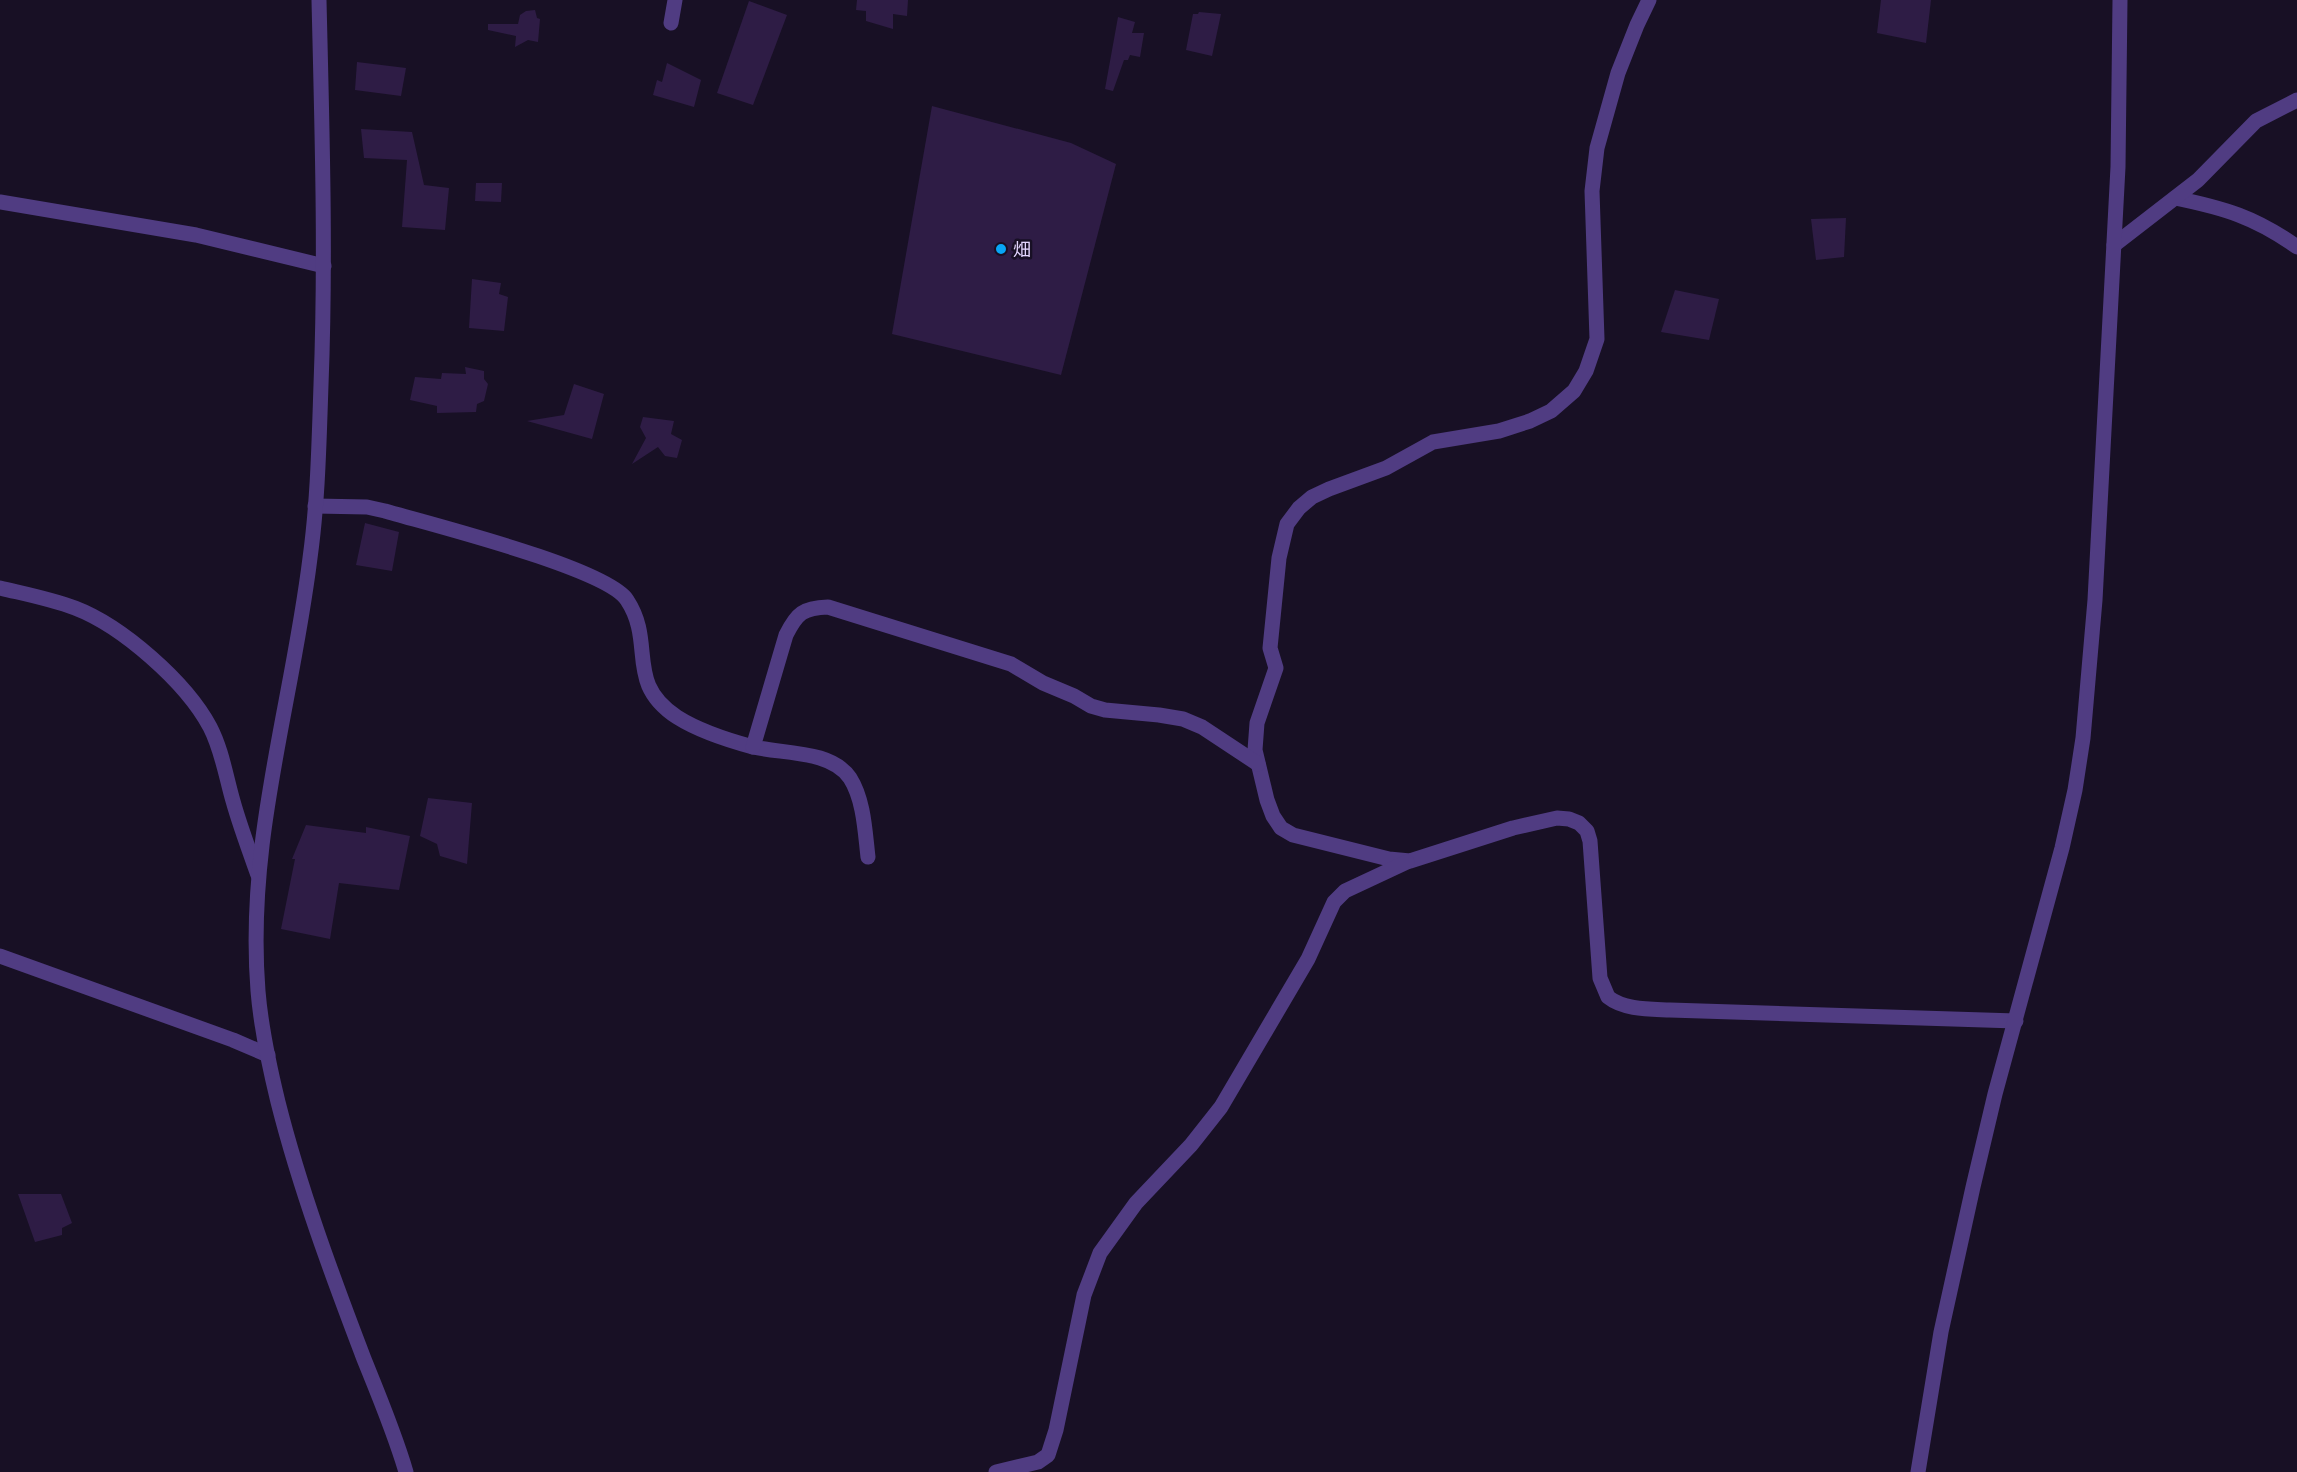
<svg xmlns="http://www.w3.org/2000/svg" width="2297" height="1472" viewBox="0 0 2297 1472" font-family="Commissioner,'Noto Sans SC',sans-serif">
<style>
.building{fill:#2e1c45}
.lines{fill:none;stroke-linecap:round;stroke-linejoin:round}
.minor{stroke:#503c82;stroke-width:15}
.tertiary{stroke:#503c82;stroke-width:15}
.poi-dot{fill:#08a5f6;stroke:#181025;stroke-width:2}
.labels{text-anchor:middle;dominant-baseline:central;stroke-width:5;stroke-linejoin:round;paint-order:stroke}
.poi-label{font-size:18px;fill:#e3d5fe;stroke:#181025;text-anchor:start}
</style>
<rect width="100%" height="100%" fill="#181025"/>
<g class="building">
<polygon points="857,0 908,0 907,16 893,14 893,29 866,21 866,11 856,10"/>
<polygon points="1881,0 1931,0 1926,43 1877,33"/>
<polygon points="749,1 787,15 753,105 717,93"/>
<polygon points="535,10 537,18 540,19 538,42 528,40 515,47 516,36 488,30 488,24 518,24 520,15 526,11"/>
<polygon points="1199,12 1221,14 1212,56 1186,50 1193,14 1198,14"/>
<polygon points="1118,17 1135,22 1132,33 1144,33 1140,57 1130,55 1128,60 1124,60 1113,91 1105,89"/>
<polygon points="357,62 406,68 401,96 355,90"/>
<polygon points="667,63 701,80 694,107 653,95 657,80 662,82"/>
<polygon points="932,106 1071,143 1116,164 1061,375 892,334"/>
<polygon points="361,129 412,132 424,185 449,188 445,230 402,227 407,160 364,158"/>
<polygon points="476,183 502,183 501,202 475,201"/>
<polygon points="1846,218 1844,257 1816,260 1811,219"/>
<polygon points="472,279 501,283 499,294 508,297 504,331 469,328"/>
<polygon points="1675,290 1719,299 1709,340 1661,332"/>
<polygon points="465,367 484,371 484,379 488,384 484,401 477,404 476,412 437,413 437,406 410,400 415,377 441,379 442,373 466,374"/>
<polygon points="574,384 604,394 592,439 527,421 564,415"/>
<polygon points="643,417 674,421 671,434 682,440 677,458 665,456 658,447 632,464 646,438 640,427"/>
<polygon points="365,523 399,532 392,571 356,565"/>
<polygon points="428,798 472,803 467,864 440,856 437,844 420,836"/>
<polygon points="306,825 366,833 366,827 410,836 399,890 339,883 330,939 281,929 295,859 292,859"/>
<polygon points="18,1194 61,1194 72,1223 62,1228 62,1235 35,1242"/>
</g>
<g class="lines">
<g class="minor">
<path d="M1649,0l-12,25 -19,48 -21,75 -5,43 5,148 -11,32 -12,20 -23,20 -21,10 -31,10 -66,11 -47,26 -57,21 -17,8 -13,11 -12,16 -8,34 -9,90 6,20 -19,55 -2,27 12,50 6,16 8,12 12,7 96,24 21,2 103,-33 44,-10 12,1 10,4 8,8 3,10 10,137 8,19c16,13 43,12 62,13l346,11"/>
<polyline points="671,23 675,0"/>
<path d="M2175,198c49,10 80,19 122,49"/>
<polyline points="0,202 196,235 324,266"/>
<polyline points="2114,245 2198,180 2256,121 2297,100"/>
<path d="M315,506l52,1 18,4c44,13 221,57 242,89 29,44 -3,82 50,117 22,14 50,23 76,30 30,7 78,3 97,31 14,22 15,54 18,79"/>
<path d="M0,588c25,6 51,11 75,20 47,18 111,74 135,119 12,23 16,50 23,74 7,25 16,49 25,74"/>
<path d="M753,747l33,-112c11,-22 17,-27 42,-28l183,57 32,19 31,13 17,10 14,4 54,5 24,4 19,8 56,37"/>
<polyline points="0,956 233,1040 268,1055"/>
<polyline points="996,1472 1038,1462 1048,1455 1056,1430 1084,1295 1100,1253 1136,1203 1191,1145 1221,1107 1308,959 1334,902 1345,891 1407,862"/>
<polyline points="1918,1472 1941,1332 1973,1187 1995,1094 2062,848 2075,790 2083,738 2095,600 2118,167 2120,0"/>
</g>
<path class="tertiary" d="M319,0c3,128 7,256 2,385 -2,57 -3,115 -11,173 -18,147 -64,282 -52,433 3,37 11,74 20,111 22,87 54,173 86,257 15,37 31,75 42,113"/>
</g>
<circle class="poi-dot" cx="1001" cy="249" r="6"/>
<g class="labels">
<g class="poi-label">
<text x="1013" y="249">畑</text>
</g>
</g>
</svg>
